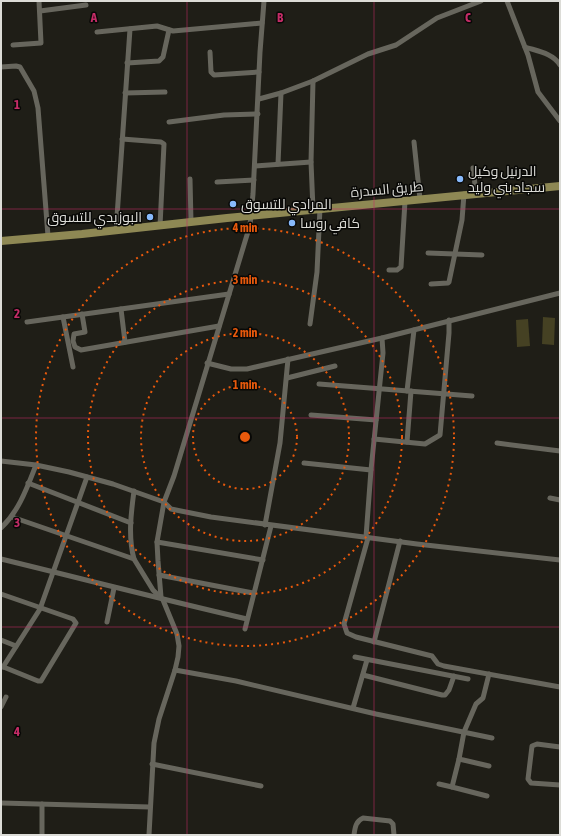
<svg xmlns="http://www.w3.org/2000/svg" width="561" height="836" viewBox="0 0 561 836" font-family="'Asap Condensed',Cairo,sans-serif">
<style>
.green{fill:#454123}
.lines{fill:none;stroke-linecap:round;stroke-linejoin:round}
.minor{stroke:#67665d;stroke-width:5}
.primary{stroke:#8e8854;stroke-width:8}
.grid{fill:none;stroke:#c52c67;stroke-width:1;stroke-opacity:0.55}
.ring{fill:none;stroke:#e8590c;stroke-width:2;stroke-dasharray:2 4}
.poi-dot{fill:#88bafc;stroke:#080806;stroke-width:1.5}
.labels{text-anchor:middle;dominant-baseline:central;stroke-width:3;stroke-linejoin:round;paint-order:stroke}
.poi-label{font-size:14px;fill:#dcdcd7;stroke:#080806;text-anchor:start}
.street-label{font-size:14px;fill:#dcdcd7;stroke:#080806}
.grid-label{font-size:13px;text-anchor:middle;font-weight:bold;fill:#c52c67;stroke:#080806;stroke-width:3;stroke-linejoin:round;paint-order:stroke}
.centre{fill:#e8590c;stroke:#080806;stroke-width:2}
.ring-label{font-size:12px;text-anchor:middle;font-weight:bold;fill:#e8590c;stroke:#080806;stroke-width:3;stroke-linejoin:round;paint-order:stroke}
</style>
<rect width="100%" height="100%" fill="#1f1e17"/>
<g class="green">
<polygon points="543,317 555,318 554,345 542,344"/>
<polygon points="528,319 530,346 517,347 516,320"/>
</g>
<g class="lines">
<g class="minor">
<polyline points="507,1 528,55 538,92 560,121"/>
<polyline points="40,11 86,5"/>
<polyline points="97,32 157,26 173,31 262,23"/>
<polyline points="13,45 41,43 39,1"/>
<path d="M525,47c12,4 28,6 35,18"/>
<polyline points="210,52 211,72 214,75 259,72"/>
<polyline points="127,63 159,61 163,57 169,30"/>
<polyline points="1,67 16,66 20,67 34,91 38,108 48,236"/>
<polyline points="313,81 311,162 313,209"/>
<polyline points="125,93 165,92"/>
<polyline points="259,99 281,93 313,81 368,54 396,45 437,18 481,1"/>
<polyline points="169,122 224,115 258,114"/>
<polyline points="122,139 161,142 164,144 160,226"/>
<polyline points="414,142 420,199"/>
<polyline points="278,164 281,93"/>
<polyline points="255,166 311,162"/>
<polyline points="473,168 476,193"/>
<polyline points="190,179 191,222"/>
<polyline points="217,182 254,180"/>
<polyline points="116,231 130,29"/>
<polyline points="428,253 482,255"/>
<polyline points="389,270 397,270 401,267 405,201"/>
<polyline points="431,284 448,283 449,282 462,220 464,194"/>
<polyline points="121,309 125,342"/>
<polyline points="82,314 85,332 74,334 73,341 75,347 81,350 219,326"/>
<polyline points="63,317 73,367"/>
<polyline points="27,322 229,294"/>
<polyline points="310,324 317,272 320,208"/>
<polyline points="207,363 231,369 247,369 382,338 560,293"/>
<polyline points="287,378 335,366"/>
<polyline points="319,384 472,396"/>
<polyline points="407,391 414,330"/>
<polyline points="311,415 376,420"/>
<polyline points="374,439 425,444 440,435 449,333 449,320"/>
<polyline points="407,442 411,391"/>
<polyline points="497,443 560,451"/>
<polyline points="1,461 36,465"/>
<polyline points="304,463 371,470"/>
<polyline points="28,483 131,523"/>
<path d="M134,491c-3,22 -6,46 0,68l19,31 10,10 14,34 2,12 -1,11 -3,13 -16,49 -5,24 -5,92"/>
<polyline points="550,498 560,500"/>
<polyline points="12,517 134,559"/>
<polyline points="265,525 280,443 288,359"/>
<path d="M1,528c18,-17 26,-40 35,-63l33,7 44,12 51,18 7,7 40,8 206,27 143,16"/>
<polyline points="366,537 371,470 383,353 382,338"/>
<polyline points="368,538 344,624 347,633 356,637 432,656 438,664 444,666 560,687"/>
<polyline points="157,542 263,560"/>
<path d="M1,559c82,20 164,41 246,60"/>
<polyline points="159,575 253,593"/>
<polyline points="1,594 73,619 76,623 41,681 38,681 1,666"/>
<polyline points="161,597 158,561 157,542 164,502 174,476 250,225 253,194 260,52 264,1"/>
<polyline points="107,622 114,588"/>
<polyline points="245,629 271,526"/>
<polyline points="1,640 16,646"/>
<polyline points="374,642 400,541"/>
<polyline points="355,657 468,679"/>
<polyline points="3,667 40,609 87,477"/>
<polyline points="175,670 236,681 376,714 492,738"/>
<polyline points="363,675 442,695 445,695 449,690 454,676"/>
<polyline points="1,707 6,697"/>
<polyline points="353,708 367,660"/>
<polyline points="560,747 537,744 532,746 528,779 531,783 560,785"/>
<polyline points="459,759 452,787 487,796"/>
<polyline points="152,764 261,786"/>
<polyline points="489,766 459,759 464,732 476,704 483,698 489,674"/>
<polyline points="439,784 452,787"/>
<polyline points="1,803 150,807"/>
<polyline points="42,804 42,835"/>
<path d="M354,835c1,-8 2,-14 9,-17l27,3 3,3 1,11"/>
</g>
<polyline class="primary" points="1,241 82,234 227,218 560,186"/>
</g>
<path class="grid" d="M187,1v834M374,1v834M1,209h559M1,418h559M1,627h559"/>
<g class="ring">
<circle cx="245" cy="437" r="52"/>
<circle cx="245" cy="437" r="104"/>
<circle cx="245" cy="437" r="157"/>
<circle cx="245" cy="437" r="209"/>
</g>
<g class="poi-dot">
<circle cx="460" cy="179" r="4"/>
<circle cx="233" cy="204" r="4"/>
<circle cx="150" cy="217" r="4"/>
<circle cx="292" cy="223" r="4"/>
</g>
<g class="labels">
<g class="poi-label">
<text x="468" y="171">الدرنيل وكيل<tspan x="468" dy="16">سجاد بني وليد</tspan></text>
<text x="241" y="204">المرادي للتسوق</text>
<text x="142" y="217" text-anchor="end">البوزيدي للتسوق</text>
<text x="300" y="223">كافي روسا</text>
</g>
<g class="street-label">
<text transform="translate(387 189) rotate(-5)">طريق السدرة</text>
</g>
</g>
<g class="grid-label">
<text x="94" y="22">A</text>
<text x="280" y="22">B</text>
<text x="468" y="22">C</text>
<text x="17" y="109">1</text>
<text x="17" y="318">2</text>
<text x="17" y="527">3</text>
<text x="17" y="736">4</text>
</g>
<circle cx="245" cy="437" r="6" class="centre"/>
<g class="ring-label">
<text x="245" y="232">4 min</text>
<text x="245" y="284">3 min</text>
<text x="245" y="337">2 min</text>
<text x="245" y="389">1 min</text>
</g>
<rect width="561" height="836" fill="none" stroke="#dcdcd7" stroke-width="4"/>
</svg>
